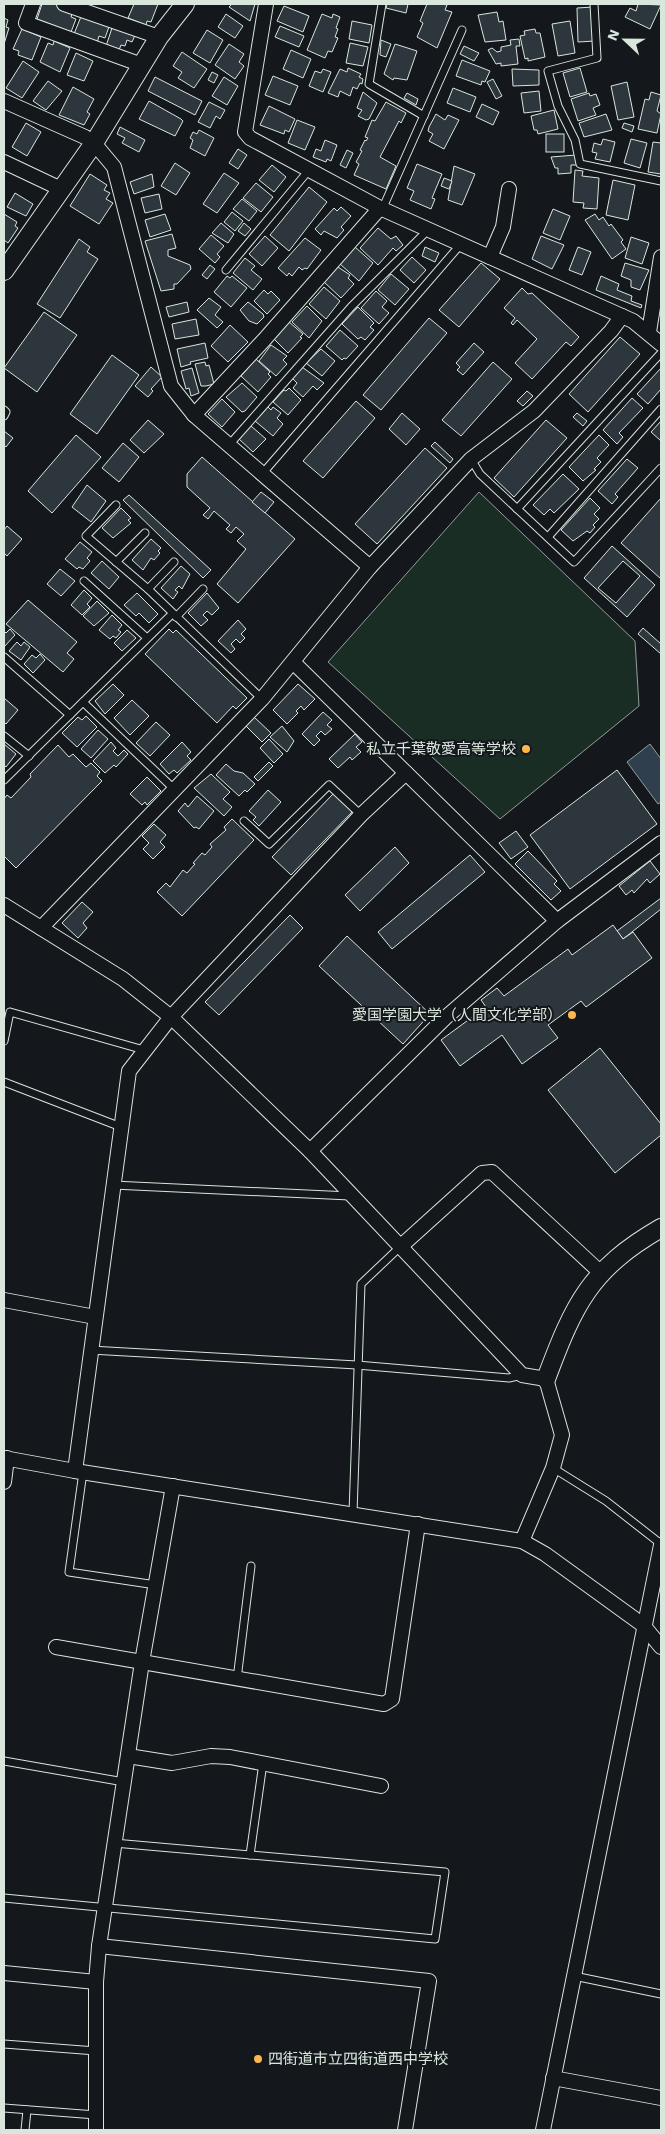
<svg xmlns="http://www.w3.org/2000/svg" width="665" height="2134" viewBox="0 0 665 2134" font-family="'Work Sans','Noto Sans JP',sans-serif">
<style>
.green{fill:#1a2d24;stroke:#939e99}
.water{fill:#2f3f4d;stroke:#939e99}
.building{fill:#2c363c;stroke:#d8e6dc;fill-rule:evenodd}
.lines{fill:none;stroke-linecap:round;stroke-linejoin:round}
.service-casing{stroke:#d8e6dc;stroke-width:9}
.minor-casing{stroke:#d8e6dc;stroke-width:16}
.tertiary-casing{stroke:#d8e6dc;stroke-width:20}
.service{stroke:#14181c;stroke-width:7}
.minor{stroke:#14181c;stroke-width:14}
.tertiary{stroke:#14181c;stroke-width:18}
.poi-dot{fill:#ffb74d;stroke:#14181c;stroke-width:2}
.labels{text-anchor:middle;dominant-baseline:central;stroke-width:4;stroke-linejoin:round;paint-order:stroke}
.poi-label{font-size:15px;fill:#d8e6dc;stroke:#14181c;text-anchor:end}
</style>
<rect width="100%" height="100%" fill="#14181c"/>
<polygon class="green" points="479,492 635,641 639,706 500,819 328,662"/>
<polygon class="water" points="650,744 661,759 661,802 658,804 627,762"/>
<g class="building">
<polygon points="42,4 54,4 73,11 71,17 76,19 71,32 37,19"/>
<polygon points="134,4 158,4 151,22 147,21 146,25 128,18"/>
<polygon points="232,4 255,4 250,21 229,7"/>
<polygon points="387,4 408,4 406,13 386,8"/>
<polygon points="427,4 442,4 447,5 445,10 452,12 437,48 417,37 423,23 420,21"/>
<polygon points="638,4 661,5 650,29 625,17 630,8 636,11"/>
<polygon points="284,6 309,16 303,32 277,21"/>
<polygon points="593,7 595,41 578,42 577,8"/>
<polygon points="497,12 499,22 503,21 506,40 485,42 478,15"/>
<polygon points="82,14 110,24 105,38 99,36 97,43 74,34"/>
<polygon points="226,14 243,26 235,38 218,27"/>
<polygon points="322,14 332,18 333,14 340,17 336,28 338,29 335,37 338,38 332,52 328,51 325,58 307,50"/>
<polygon points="4,18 8,20 6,27 9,28 4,44"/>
<polygon points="352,21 372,25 369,43 349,39"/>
<polygon points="570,21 575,53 558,56 552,24"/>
<polygon points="113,25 136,33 132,42 127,40 125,46 121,45 119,50 106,46"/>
<polygon points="280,26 304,36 299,47 275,37"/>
<polygon points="22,29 41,37 32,60 18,55 19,51 13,49"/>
<polygon points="535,29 536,33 540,33 545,57 528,61 528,58 525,59 520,36 525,35 524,31"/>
<polygon points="207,30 223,40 210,63 193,53"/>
<polygon points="519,39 520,46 516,46 518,64 501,66 501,63 496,64 488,50 492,48 497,52 501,51 501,47 511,45 510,40"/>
<polygon points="381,40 391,44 386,57 380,55"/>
<polygon points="54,41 70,48 60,72 40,62 48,43 53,45"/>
<polygon points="350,43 368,47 363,66 346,63"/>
<polygon points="229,44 244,54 239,62 244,66 235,79 215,65"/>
<polygon points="395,44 417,51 407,80 394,78 393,80 384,74"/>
<polygon points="464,46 479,53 474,61 460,54"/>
<polygon points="291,50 311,59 303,78 283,69"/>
<polygon points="182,52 207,69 194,88 178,78 182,72 173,66"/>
<polygon points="76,53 93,61 84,81 67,75"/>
<polygon points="462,60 490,71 485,82 482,81 481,85 456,76"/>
<polygon points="23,61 39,72 22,98 6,88"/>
<polygon points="348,68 361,74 359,77 363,79 362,84 360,83 357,89 353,87 350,96 340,91 338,97 328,93 340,69 347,72"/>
<polygon points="580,68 587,92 570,97 563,73"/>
<polygon points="323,69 331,72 323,92 309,86 315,71 321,73"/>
<polygon points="512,69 539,70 539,85 513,86"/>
<polygon points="212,72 218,75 214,83 208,80"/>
<polygon points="273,76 298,86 290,105 265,95"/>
<polygon points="155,77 202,101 195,115 148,91"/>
<polygon points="224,77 238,86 227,105 212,96"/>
<polygon points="493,79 502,96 496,99 487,82"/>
<polygon points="48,81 62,91 46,110 33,101"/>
<polygon points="627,82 634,117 618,120 611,86"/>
<polygon points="73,87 94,99 87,112 90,114 84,125 59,115"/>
<polygon points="453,88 476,97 470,112 447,103"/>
<polygon points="539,91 541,111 524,113 521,93"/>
<polygon points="363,92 377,103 369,119 366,120 358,116 362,110 357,108"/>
<polygon points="651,92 661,95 657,111 661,114 657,133 638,129 645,99 649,100"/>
<polygon points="407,93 418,99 416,105 404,98"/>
<polygon points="589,93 590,96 596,94 600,105 593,108 596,115 578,121 571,99"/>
<polygon points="149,101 181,119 183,121 175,136 139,119"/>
<polygon points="209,102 225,110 220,119 216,116 210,128 198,122"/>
<polygon points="386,102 406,113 401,123 399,121 380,157 396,166 386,189 354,175 359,164 356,162 362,151 360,150 365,140 366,141 368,138 365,137 372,120 375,121"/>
<polygon points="482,104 499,112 493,125 476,117"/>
<polygon points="269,106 295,119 289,132 285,130 284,134 260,125"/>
<polygon points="554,110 558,129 538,134 537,130 534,130 531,116"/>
<polygon points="436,114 445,120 448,115 459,120 444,149 429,141 433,134 428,131 429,127"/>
<polygon points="606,114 612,130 584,137 579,123"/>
<polygon points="297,120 315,127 305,150 288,143"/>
<polygon points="26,123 41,132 27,156 12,147"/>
<polygon points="624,123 634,126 632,132 622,128"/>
<polygon points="120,127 145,140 139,152 122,143 125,138 117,134"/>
<polygon points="199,130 214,138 205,156 190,148 193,140 190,138 193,132 197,134"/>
<rect x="546" y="134" width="18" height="18"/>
<polygon points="603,139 615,142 610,162 595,159 597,153 592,152 594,143 601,145"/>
<polygon points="631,139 647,143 640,168 624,163"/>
<polygon points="325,140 337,145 331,161 327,159 326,162 313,157 316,149 321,151"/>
<polygon points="653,142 661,143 661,174 648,172"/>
<polygon points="238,149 247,155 238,169 229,163"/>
<polygon points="347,150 353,153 346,168 340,165"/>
<polygon points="576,155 577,165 571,165 571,173 558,174 558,168 555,168 551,157"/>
<polygon points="175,163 190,173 176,195 161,186"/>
<polygon points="417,164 442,174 432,198 435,199 431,209 410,200 414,191 407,188"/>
<polygon points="272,165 286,177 274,192 259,180"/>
<polygon points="454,166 475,174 462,205 448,200"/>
<polygon points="575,170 583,171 582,176 599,178 597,209 583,208 584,203 573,202"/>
<polygon points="224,173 239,183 217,213 203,204"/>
<polygon points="90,174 107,185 104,190 110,193 106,199 113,203 99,224 70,206"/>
<polygon points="152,174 154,187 134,194 130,182"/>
<polygon points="444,178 452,181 449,189 441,186"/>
<polygon points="613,180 635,185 628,220 606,215"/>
<polygon points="256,183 273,197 261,212 243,198"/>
<polygon points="309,187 327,202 289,251 270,235"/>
<polygon points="15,193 33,204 26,216 7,207"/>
<polygon points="159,194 162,209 145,213 141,198"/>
<polygon points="242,199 257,211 249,221 233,209"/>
<polygon points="341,207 351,216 341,227 344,230 337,238 324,231 321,235 315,229 334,208 337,211"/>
<polygon points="553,209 570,216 560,240 543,233"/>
<polygon points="232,212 243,221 235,231 224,222"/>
<polygon points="4,214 17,222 15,226 18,228 8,243 4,240"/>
<polygon points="165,214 171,230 150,237 145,220"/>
<polygon points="595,214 599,220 603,217 609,226 611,224 623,240 621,242 626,249 612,259 585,220"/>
<polygon points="221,223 234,234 228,243 212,233"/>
<polygon points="244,223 251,229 245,236 238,231"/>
<polygon points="378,228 391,239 396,236 403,245 396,251 393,248 378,265 360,248"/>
<polygon points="172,234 176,248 168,250 168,256 190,265 191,269 177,284 174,284 174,289 161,291 145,241"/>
<polygon points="211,235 224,246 217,254 220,257 215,263 199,249"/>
<polygon points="265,236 278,248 262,266 249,254"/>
<polygon points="541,236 564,245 552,269 532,259"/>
<polygon points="631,237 649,243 642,264 625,258"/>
<polygon points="305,238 321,250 307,269 305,268 302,270 299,267 292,276 289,273 287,276 278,268"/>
<polygon points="79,239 90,247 87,252 98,259 60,318 37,304"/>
<polygon points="355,247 373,263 359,281 340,264"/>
<polygon points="425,247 439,253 435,262 422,256"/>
<polygon points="578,247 591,252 582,275 569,270"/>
<polygon points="412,257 426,270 414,283 400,270"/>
<polygon points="245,258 255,266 251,270 262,279 253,290 233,273"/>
<polygon points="481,263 500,279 459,327 439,310"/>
<polygon points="625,263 649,270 640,290 631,287 631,280 621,276"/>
<polygon points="210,265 215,269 207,279 202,275"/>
<polygon points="338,267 350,275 348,278 354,284 341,298 324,282"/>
<polygon points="391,274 409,289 395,305 378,290"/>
<polygon points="227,276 230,278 232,276 247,288 231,307 214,292"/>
<polygon points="601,276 619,284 617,290 632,296 631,301 642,305 641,308 596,290"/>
<polygon points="324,287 340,301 326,319 309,304"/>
<polygon points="522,288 528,294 532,293 579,337 571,346 566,342 532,379 515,363 537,339 517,320 513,325 511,323 515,318 504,308"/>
<polygon points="264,290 268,294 271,291 280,300 267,314 254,301"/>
<polygon points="376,291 387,301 382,307 389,313 379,324 361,308"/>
<polygon points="209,298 221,307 215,315 223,322 217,328 197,310"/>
<polygon points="187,302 189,312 169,317 166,307"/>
<polygon points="248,302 263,314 264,317 257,324 249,321 240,310"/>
<polygon points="307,306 322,321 309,338 292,322"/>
<polygon points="358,307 374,323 370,327 374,330 365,340 361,337 358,339 342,324"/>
<polygon points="44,312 77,335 37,392 4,368"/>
<polygon points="429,318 447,333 381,410 363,395"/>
<polygon points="196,319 199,335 175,339 172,324"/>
<polygon points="289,322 303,334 300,337 302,338 288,353 274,339"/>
<polygon points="230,325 248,342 228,362 211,346"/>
<polygon points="340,330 358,346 346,359 344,358 342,360 326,346"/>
<polygon points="620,337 640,354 588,412 569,394"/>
<polygon points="205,343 208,358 190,362 191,364 181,367 177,349"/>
<polygon points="474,343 484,352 463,375 457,370 460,367 456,363"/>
<polygon points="271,345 287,356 283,360 287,364 276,376 259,361"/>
<polygon points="321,349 335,361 322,376 306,363"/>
<polygon points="112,355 139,375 97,434 70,414"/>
<polygon points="256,359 270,372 268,374 271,377 258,392 241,376"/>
<polygon points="205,362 206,366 209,365 214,384 206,386 201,386 195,364"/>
<polygon points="493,362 512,379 461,436 442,420"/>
<polygon points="151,367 162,377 151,389 153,391 148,397 135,386"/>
<polygon points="302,367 324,383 317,390 313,386 303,397 293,388 297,383 292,378"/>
<polygon points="192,368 199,393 191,396 189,388 186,389 181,371"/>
<polygon points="661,368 661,389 648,404 637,394"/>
<polygon points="242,383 257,397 245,411 242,412 226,397"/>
<polygon points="289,388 301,400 288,415 273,402 284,390 286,391"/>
<polygon points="527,391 533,396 523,406 517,401"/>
<polygon points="632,398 643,408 619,433 623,437 617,444 603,430"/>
<polygon points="222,399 235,412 222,427 208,414"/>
<polygon points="356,401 375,418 323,478 303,461"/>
<polygon points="268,407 271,410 273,407 281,413 277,418 283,424 273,436 255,421"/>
<polygon points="402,413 420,429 406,445 389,429"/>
<polygon points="577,413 587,421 583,426 573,417"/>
<polygon points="148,420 164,434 144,453 130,440"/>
<polygon points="546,420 567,438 514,497 494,478"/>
<polygon points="661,421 661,441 651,432"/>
<polygon points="251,426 266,439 253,452 239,439"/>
<polygon points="4,431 13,438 6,447 4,445"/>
<polygon points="76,435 101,457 52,513 28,491"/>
<polygon points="599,435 609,445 597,458 601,462 594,469 596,470 583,481 569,467"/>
<polygon points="435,442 453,459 450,463 431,446"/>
<polygon points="123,443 139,457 119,482 102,468"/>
<polygon points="425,448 447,468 377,544 355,524"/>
<polygon points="202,457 295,539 238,603 217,584 246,549 237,541 244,534 236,527 231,533 226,529 230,525 214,511 208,519 203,515 210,508 187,487 187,474"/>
<polygon points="627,459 638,468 615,494 618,497 612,504 598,491"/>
<polygon points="563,474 579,489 554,513 550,509 544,515 533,505"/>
<polygon points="87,485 106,501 91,522 72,507"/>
<polygon points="261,492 274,502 265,513 252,502"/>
<polygon points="129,495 211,570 203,578 123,500"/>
<polygon points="590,498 600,508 594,514 599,519 593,525 595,527 590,533 587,531 573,541 561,530"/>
<polygon points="661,498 661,579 621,543"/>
<polygon points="121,508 131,518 128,520 131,523 113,538 102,528"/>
<polygon points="7,526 22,539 7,556 4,553 4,530"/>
<polygon points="151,539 161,548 158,551 160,553 154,560 151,558 143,570 132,560"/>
<polygon points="80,542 92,552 87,558 90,561 83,569 79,567 77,569 65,559"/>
<path d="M612,546l43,39 -28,32 -43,-39zM623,561l17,15 -24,27 -18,-15z"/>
<polygon points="102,561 119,577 109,589 91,573"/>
<polygon points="181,566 190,574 182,589 179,586 175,590 178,592 173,599 161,588"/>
<polygon points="60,569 75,581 61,596 47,584"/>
<polygon points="84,590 92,598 87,604 90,607 82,615 71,605"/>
<polygon points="137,593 158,614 149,623 139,613 136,616 124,605"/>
<polygon points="207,593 219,608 212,615 207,611 203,615 208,620 201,626 188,613"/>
<polygon points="28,600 77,642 67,653 74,659 63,672 6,624"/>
<polygon points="97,601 109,613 94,626 83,616"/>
<polygon points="112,615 122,625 118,630 121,632 116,638 113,636 110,639 99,630"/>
<polygon points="238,620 246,629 241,634 245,638 240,643 236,639 231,644 235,649 231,653 218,641"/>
<polygon points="643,628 661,644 661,654 638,634"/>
<polygon points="10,629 15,635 4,647 4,631 6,633"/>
<polygon points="169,629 173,633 176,630 247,698 236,709 233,706 217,723 145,654"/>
<polygon points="127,630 136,638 122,651 114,643"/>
<polygon points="17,642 21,646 24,642 30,647 21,660 9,651"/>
<polygon points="40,654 45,660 33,673 24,664 32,655 36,658"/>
<polygon points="113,684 124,695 105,714 95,701"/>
<polygon points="298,684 315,699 304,710 301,706 296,711 298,713 287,724 273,710"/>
<polygon points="4,698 18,710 6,724 4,722"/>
<polygon points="132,700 149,716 130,735 114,718"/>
<polygon points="323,712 332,720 327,725 332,729 325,735 321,731 316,736 320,740 314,746 302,734"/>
<polygon points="86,716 97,727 77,747 62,733 78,717 82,720"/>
<polygon points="254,717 271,733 262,742 246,726"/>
<polygon points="156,722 170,735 150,756 136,743"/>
<polygon points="282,726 294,741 287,752 270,737"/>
<polygon points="98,730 108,739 91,758 81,749"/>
<polygon points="355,734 362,742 356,747 361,752 352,760 350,757 338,768 329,759"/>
<polygon points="269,739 283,754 274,763 260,748"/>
<polygon points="111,742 116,748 113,751 118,756 124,750 128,754 116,767 114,765 105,773 93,761"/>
<polygon points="182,742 191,752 187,756 191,760 177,773 174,770 169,774 160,764"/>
<polygon points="4,744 16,754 6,767 4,765"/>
<polygon points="58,745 69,757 73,754 86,767 91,763 100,772 97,776 102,781 16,868 4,856 4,799 7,795 11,798 31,777 30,774"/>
<polygon points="269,762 273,766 258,781 254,777"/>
<polygon points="226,764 234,771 243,773 255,784 247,792 245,790 239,796 216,775"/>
<polygon points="617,770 657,824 570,889 530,835"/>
<polygon points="211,774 230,792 223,799 232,807 224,816 194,788"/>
<polygon points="147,777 161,791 147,805 145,802 142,805 130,794"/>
<polygon points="268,790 281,802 259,826 253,820 256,817 249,811"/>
<polygon points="334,793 353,811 291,875 272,857"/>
<polygon points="197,796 214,811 199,829 196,827 194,828 178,811 185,803 188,807"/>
<polygon points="232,819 254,840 182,916 157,892 166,883 170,887 183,870 187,873 195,864 193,863 202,853 205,855 212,847 210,844 226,830 224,827"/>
<polygon points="154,824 166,835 160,842 165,847 153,859 143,849 149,843 142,836"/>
<polygon points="516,831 528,847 511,859 499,843"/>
<polygon points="395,847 409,863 360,911 345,895"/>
<polygon points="528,851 557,881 554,884 561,891 551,900 515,864"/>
<polygon points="470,855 485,872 392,949 378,932"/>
<polygon points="650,861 660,874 650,883 647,879 634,893 632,890 626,895 619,886"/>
<polygon points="661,898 661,909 623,939 617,931"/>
<polygon points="82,902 93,912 83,923 87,928 78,938 62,923"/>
<polygon points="290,915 303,928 219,1015 205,1002"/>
<polygon points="613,925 623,939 633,932 652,958 586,1007 581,1001 548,1025 558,1038 522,1064 502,1035 460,1066 441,1040 486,1007 481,1000 497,988 504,996 568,949 572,955"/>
<polygon points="347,936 430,1014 403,1044 319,966"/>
<polygon points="600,1048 661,1124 661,1135 615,1173 548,1090"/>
</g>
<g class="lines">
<defs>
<g id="service">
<polyline points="382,4 369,84 424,116"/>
<polyline points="594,4 597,58 548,71 558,106 575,140 580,164 661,181"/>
<polyline points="380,208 385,203 462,30"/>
<polyline points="226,270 309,170"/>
<polyline points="4,410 6,412 4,416"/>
<polyline points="229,445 351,307 423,235 426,228"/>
<polyline points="471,459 480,474 574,562 661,468"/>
<polyline points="262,474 461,244"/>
<polyline points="116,505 86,536 148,589 262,699"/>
<polyline points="517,509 661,353"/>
<polyline points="548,537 661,409"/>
<polyline points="116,562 145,533"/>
<polyline points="84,581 147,638"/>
<polyline points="148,589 174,562"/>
<polyline points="176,617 203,589"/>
<polyline points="4,657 70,715"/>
<polyline points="83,702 173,788"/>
<polyline points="4,736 29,756"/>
<polyline points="4,780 172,614"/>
<polyline points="244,821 269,844 329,785 361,815"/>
<polyline points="4,1041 10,1012 144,1050"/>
<polyline points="4,1082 121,1127"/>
<polyline points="113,1185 350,1196"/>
<polyline points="90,1350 357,1365 509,1378 522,1375"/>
<polyline points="553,1468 606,1501 661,1544"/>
<polyline points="83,1472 69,1572 156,1585"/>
<polyline points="353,1513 361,1284 400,1247"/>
<polyline points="237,1679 251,1566"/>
<polyline points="4,1761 124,1782"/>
<polyline points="250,1855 263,1763"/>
<polyline points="4,1898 435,1939 445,1872 114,1843"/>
<polyline points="574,1976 661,1994"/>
<polyline points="4,2044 96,2051"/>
<polyline points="4,2108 96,2115"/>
<polyline points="25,2130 27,2110"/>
</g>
<g id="minor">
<polyline points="33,4 26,23 142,65"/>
<polyline points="64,4 159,37"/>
<polyline points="266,4 245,132 250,138 380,208 633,321 661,344"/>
<polyline points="4,101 85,137 94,143 114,167 171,386 194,415"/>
<polyline points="4,162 61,189"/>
<polyline points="490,257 503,227 509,189"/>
<polyline points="649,332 661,257"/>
<polyline points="370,567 194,415 264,340 380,208"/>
<polyline points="293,662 557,921"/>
<polyline points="4,905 123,979 171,1017 310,1151 522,1375 546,1379 562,1435 553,1468 522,1541"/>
<polyline points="41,928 262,699 370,567 471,459 534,411 611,331 622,316"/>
<polyline points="310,1151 445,1018 557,921 661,843"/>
<polyline points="400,1247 482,1173 492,1172 601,1273"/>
<polyline points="4,1300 95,1317"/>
<polyline points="4,1458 75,1471 522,1541 545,1554 643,1625 661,1647"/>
<polyline points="75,1471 129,1071 171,1017 361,815 406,773"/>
<polyline points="4,1482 7,1458"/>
<polyline points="56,1647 384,1704 392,1699 418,1524"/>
<polyline points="128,1756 172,1763 211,1756 230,1757 381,1786"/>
<polyline points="99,1946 429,1981 405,2130"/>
<polyline points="4,1973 96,1982"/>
<polyline points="553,2078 661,2098"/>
<polyline points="96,2130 96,1982 99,1946 142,1662 173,1486"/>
<polyline points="543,2130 661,1545"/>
</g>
<g id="tertiary">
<polyline points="4,271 94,143 159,37 185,4"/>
<path d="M546,1379c28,-75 44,-110 115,-151"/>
</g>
</defs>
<use href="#service" class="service-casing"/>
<use href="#minor" class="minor-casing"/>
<use href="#tertiary" class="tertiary-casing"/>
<use href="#service" class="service"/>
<use href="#minor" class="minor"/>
<use href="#tertiary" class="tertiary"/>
</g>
<g class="poi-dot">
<circle cx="526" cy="749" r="5"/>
<circle cx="572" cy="1015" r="5"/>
<circle cx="258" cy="2059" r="5"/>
</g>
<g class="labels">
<g class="poi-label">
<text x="516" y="749">私立千葉敬愛高等学校</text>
<text x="562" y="1015">愛国学園大学（人間文化学部）</text>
<text x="268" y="2059" text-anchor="start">四街道市立四街道西中学校</text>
</g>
</g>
<rect width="665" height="2134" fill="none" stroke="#d8e6dc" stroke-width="10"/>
<g transform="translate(625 40) rotate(292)" stroke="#14181c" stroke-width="4" paint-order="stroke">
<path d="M0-4L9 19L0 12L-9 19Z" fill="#d8e6dc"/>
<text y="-8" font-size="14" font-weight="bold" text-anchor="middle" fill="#d8e6dc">N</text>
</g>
</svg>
